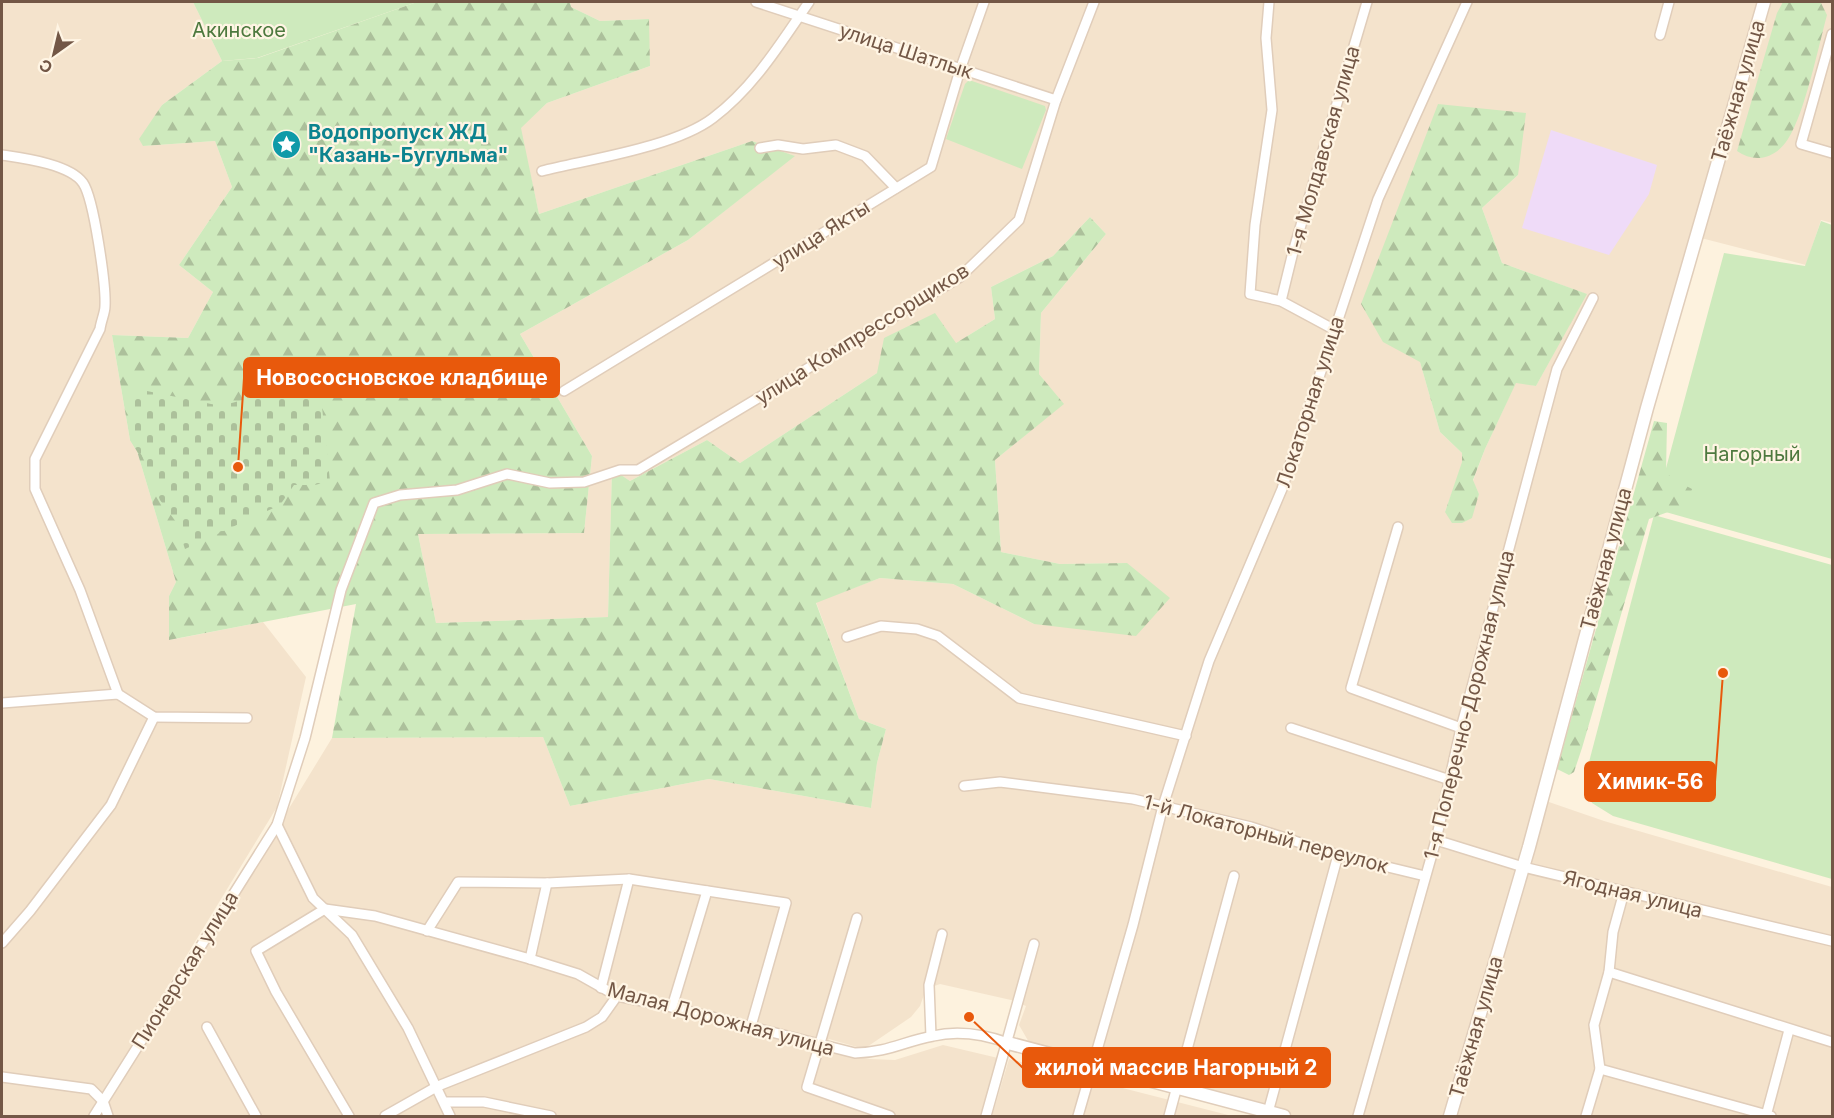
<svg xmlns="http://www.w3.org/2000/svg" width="1834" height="1118" viewBox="0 0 1834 1118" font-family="Inter,sans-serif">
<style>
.residential{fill:#f4e3cc;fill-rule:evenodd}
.education{fill:#efdbf8}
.green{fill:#ceeabd}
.forest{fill:url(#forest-firs)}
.cemetery{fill:url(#cemetery-stones)}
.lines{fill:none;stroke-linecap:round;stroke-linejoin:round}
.minor-casing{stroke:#e0cdba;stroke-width:12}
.tertiary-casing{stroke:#e0cdba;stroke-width:15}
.minor{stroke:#fff;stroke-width:9}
.tertiary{stroke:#fff;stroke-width:12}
.labels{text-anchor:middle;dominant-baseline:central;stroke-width:4.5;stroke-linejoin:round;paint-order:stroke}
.park-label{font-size:20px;fill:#4d793e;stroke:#fff5e4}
.street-label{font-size:20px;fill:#735746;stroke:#fff5e4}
.culture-label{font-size:20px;font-weight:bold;fill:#0d838f;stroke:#fff5e4;text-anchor:start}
.leader{fill:none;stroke:#e8590c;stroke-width:2}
.callout-dot{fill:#e8590c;stroke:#fff5e4;stroke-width:2}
.callout{fill:#e8590c;stroke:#e8590c;stroke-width:2}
.callout-label{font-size:21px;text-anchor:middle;font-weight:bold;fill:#fff}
</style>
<defs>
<pattern id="forest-firs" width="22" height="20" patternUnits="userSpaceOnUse" patternTransform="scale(1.5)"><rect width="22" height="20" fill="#ceeabd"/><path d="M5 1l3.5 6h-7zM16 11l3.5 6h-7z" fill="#acc09b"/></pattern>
<pattern id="cemetery-stones" width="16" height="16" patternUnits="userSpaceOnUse" patternTransform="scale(1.5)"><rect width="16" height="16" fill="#ceeabd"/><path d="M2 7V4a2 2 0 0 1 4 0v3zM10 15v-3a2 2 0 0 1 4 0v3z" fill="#acc09b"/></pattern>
</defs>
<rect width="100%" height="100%" fill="#fdf2de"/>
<g class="residential">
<polygon points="2,2 193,2 222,61 162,105 143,146 215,141 232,187 179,265 213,292 188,338 112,335 130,440 137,451 176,582 169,596 170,640 263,622 306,677 277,807 89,1116 2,1116"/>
<path d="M570,2h1262v221l-11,-3 -15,45 -105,-27 -155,563 58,20 228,66v229h-375l82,-294 -96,294h-147l-266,-72 -11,-19 7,-19 -15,-6 -71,-16 -14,5 -6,17 -9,11 -47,32 -35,-10 -6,11 47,9 25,1 48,-15 55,13 -15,58h-882l231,-378 211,-1 27,69 139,-27 162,29 6,-45 9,-34 -27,-10 -43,-117 64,-24 73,6 81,40 93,-61 -67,1 -59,-12 -6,-92 68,-56 -24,-30 2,-61 65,-79 -16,-17 -37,39 -62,31 4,32 -39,24 -79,30 -137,90 -33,-23 -77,41 -18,-11 -4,147 -172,6 -18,-89 166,-1 8,-77 -72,-122 168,-94 106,-84 -42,-15 -213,73 -19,-86 27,-25 103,-37 -2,-47 -48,2 -29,-14zM1439,104l79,71 -36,33 20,55 84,31 -50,92 -20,-4 -31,67 -12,32 6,13 -34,18 18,-50 -1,-9 -22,-21 -20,-70z"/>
<polygon points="1009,1059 1232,1116 992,1116"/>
</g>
<polygon class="education" points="1551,130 1657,165 1649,194 1609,255 1522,228"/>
<g class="green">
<polygon points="193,2 417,2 257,58 222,61"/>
<polygon points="969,80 1045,106 1046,110 1022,169 946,139 965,84"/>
<polygon points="1821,221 1832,225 1832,559 1655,509 1724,253 1805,266"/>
<polygon points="1654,515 1832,565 1832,879 1613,816 1592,803 1584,781"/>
</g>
<g class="forest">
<polygon points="417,2 570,2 571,7 600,21 649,19 650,66 547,103 521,128 539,214 752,141 795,156 688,240 520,334 592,456 584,533 418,534 436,623 608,617 612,469 630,481 707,440 740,463 877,373 884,338 935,313 956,343 995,319 991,287 1053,256 1090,217 1106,234 1041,313 1039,374 1064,404 995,460 1001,552 1060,564 1127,563 1170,598 1136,636 1034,624 953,584 880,578 816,603 859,719 886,729 877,763 871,808 709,779 570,806 543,737 332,738 356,604 169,640 169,596 176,582 137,451 130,440 112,335 188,338 213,292 179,265 232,187 215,141 143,146 139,139 162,105 222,61 258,58"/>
<path d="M1783,2h34l4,1 6,12c-9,33 -22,97 -39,124 -12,19 -33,25 -51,12l40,-138z"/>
<polygon points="1438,104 1526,113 1518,175 1482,208 1502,263 1587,294 1536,386 1516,383 1485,449 1473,480 1479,494 1472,518 1462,523 1452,523 1445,512 1462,462 1462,453 1440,432 1420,362 1383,342 1361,304"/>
<polygon points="1654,421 1667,423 1666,472 1673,479 1692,489 1687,505 1649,519 1582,748 1574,772 1569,775 1557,769"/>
</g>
<polygon class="cemetery" points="319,379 330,481 315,485 294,485 280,505 185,549 176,522 160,500 141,453 138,453 130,440 132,388 221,406"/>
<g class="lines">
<defs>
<g id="minor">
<polyline points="756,2 1056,100"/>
<polyline points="1269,2 1266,38 1272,110 1255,225 1250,294 1281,301 1333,329"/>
<polyline points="1832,34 1801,144 1832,153"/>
<polyline points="1660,35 1669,2"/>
<polyline points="760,148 778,145 803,149 836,145 865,156 896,188"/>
<path d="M2,155c20,3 68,9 81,28 11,16 23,102 22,123 0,7 -4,15 -5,23l-65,130v30l45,101 38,104"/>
<path d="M542,171c48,-12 133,-24 171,-53 41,-31 67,-74 96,-116"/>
<polyline points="1281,301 1293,252 1367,2"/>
<polyline points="564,391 931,167 960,70 984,2"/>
<polyline points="1398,527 1351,688 1461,728"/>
<polyline points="847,637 881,626 917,629 938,636 1019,698 1186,736"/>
<polyline points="2,703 118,694 154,717 247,718"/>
<polyline points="1291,728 1450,780"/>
<polyline points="964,786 1000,782 1133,799 1251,827 1338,855 1425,876"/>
<polyline points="277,825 313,898 352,935 408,1028 450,1116"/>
<polyline points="1436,840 1523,867 1832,941"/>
<path d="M325,909l50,7 155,43 48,15 39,22 55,11 183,46c34,-1 47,-11 78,-17 26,-6 50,-2 75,7"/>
<polyline points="325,909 256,951 276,992 349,1116"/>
<polyline points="857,918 807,1087 890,1116"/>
<polyline points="427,931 458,882 547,883 629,879 786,903 751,1026"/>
<polyline points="2,943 30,911 111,805 154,717"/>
<polyline points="530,959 547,883"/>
<polyline points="1609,972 1832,1042"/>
<polyline points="601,988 629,879"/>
<polyline points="672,1007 707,891"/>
<polyline points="207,1027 256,1116"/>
<polyline points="931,1036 929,985 942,934"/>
<polyline points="1600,1069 1771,1116"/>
<polyline points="2,1077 91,1089 103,1101 108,1116"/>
<polyline points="445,1102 484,1102 551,1116"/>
<polyline points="94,1116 277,825 305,738 341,590 374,503 400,495 457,490 507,474 550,483 584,482 620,470 638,470 960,277 1019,220 1056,100 1094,2"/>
<polyline points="385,1116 438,1086 586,1027 602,1017 617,996"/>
<polyline points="986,1116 1034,944"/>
<polyline points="1078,1116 1133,925 1163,806 1209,661 1282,489 1378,199 1467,2"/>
<polyline points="1169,1116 1234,876"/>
<polyline points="1267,1116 1338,855"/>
<polyline points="1358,1116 1436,840 1461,728 1557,369 1593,298"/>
<polyline points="1586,1116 1600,1069 1594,1025 1609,972 1613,932 1624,892"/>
<polyline points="1766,1116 1789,1030"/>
</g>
<g id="tertiary">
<polyline points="1008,1043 1284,1116"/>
<polyline points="1450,1116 1529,847 1647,408 1764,2"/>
</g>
</defs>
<use href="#minor" class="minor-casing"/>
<use href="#tertiary" class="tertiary-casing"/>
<use href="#minor" class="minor"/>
<use href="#tertiary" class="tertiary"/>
</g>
<defs>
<symbol id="sight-disc" viewBox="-11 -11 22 22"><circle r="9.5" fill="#0f9aa8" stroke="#fff5e4"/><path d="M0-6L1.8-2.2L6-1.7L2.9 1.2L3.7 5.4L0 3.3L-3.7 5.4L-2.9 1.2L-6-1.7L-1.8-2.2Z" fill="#fff"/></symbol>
</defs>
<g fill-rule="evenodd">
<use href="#sight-disc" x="270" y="128" width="33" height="33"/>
</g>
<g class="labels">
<g class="park-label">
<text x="239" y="30">Акинское</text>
<text x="1752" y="454">Нагорный</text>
</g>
<g class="street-label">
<text transform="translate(906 51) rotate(18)">улица Шатлык</text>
<text transform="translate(1738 91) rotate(-74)">Таёжная улица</text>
<text transform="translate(1323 151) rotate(-74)">1-я Молдавская улица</text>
<text transform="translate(821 234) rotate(-32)">улица Якты</text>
<text transform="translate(862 334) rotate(-32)">улица Компрессорщиков</text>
<text transform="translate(1310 402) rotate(-72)">Локаторная улица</text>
<text transform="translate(1606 559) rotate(-75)">Таёжная улица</text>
<text transform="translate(1469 705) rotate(-76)">1-я Поперечно-Дорожная улица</text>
<text transform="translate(1266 834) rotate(15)">1-й Локаторный переулок</text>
<text transform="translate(1633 894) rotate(14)">Ягодная улица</text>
<text transform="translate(185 970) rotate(-58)">Пионерская улица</text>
<text transform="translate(721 1019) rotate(15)">Малая Дорожная улица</text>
<text transform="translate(1476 1027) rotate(-74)">Таёжная улица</text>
</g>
<g class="culture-label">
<text x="308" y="132">Водопропуск ЖД<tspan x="308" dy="23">"Казань-Бугульма"</tspan></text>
</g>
</g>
<path class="leader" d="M238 467L244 378M1723 673L1715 782M969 1017L1023 1068"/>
<g class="callout-dot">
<circle cx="238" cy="467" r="6"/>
<circle cx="1723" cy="673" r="6"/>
<circle cx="969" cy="1017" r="6"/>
</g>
<g class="callout">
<rect x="244" y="358" width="315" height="39" rx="6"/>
<rect x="1585" y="762" width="130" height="39" rx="6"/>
<rect x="1023" y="1048" width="307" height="39" rx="6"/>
</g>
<g class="callout-label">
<text x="402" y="385">Новососновское кладбище</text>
<text x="1650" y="789">Химик-56</text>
<text x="1176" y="1075">жилой массив Нагорный 2</text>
</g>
<rect width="1834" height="1118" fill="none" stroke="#735746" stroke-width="6"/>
<g transform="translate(54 54) rotate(214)" stroke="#fff5e4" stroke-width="4.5" paint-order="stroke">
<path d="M0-4.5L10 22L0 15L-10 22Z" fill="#735746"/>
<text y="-9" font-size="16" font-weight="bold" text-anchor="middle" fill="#735746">С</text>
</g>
</svg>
